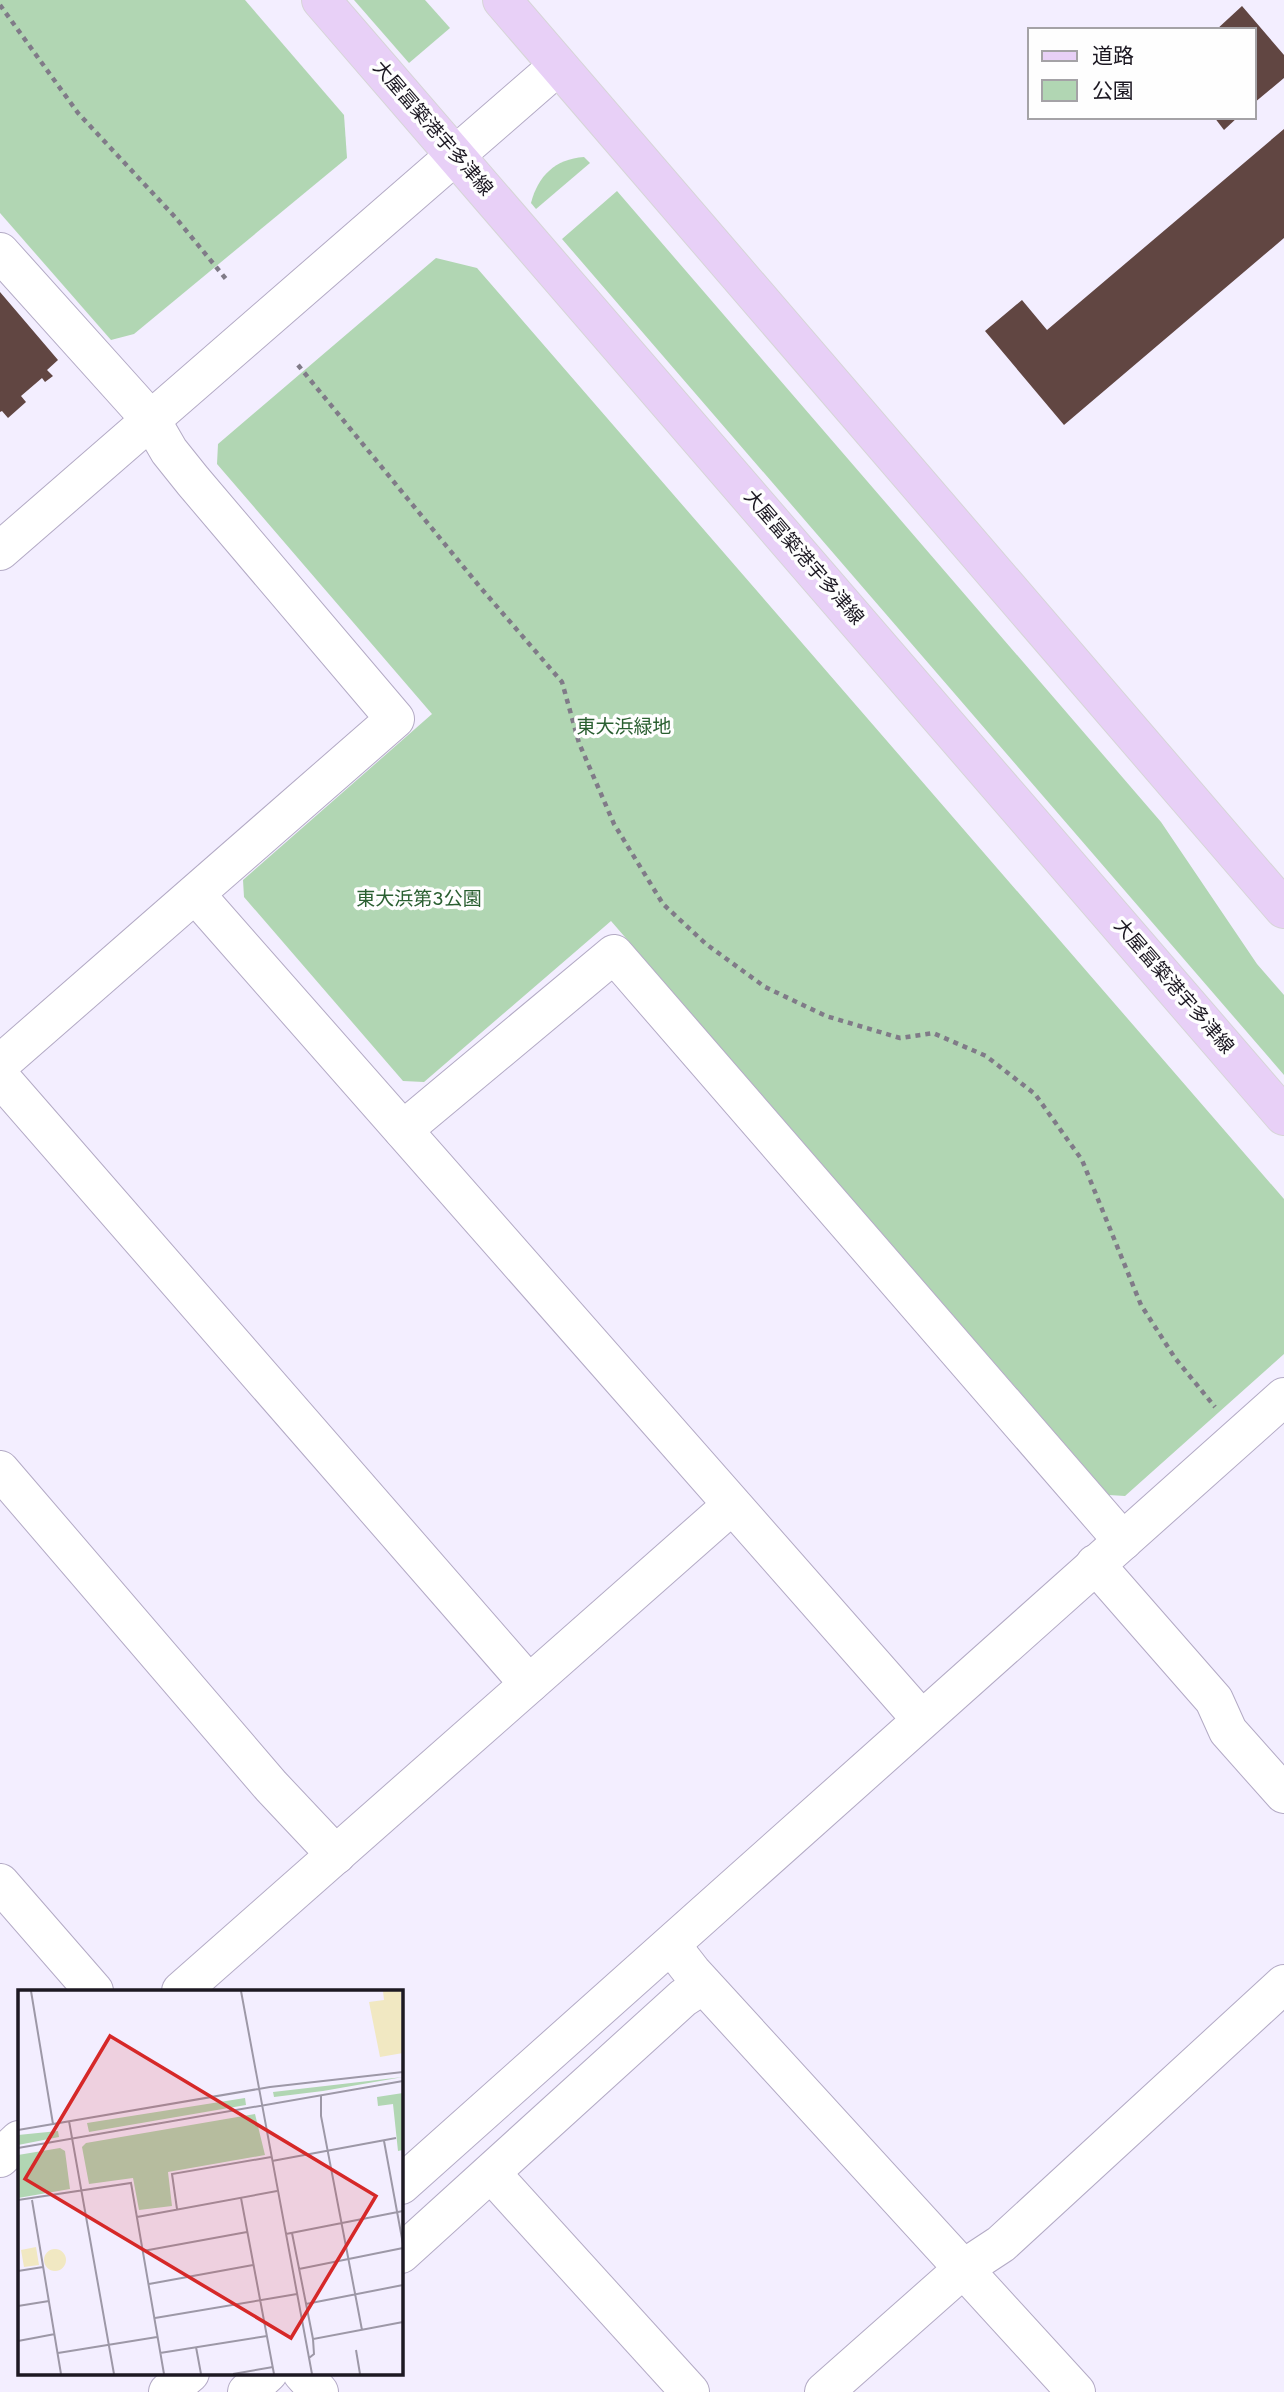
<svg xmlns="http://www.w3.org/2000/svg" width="1284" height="2392" viewBox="0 0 1284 2392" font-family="Overpass,'Noto Sans JP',sans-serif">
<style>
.green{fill:#b1d6b3}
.building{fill:#614642}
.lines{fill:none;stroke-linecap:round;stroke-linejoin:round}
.minor-casing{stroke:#b3aac5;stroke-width:40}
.major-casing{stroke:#d6d5d7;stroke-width:40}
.path{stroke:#807b88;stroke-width:4.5;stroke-dasharray:5 5;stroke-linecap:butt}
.minor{stroke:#fff;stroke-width:38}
.major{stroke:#e8d0f7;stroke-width:38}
.labels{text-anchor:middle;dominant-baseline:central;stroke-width:7;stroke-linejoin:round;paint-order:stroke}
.street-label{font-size:19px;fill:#1c1822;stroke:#fefefe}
.park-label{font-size:19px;fill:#2a5f31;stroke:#fefefe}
.inset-road{fill:none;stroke:#9d98a7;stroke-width:2}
.view{fill:#d62828;fill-opacity:0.15;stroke:#d62828;stroke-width:3.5}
.inset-edge{fill:none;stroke:#1c1822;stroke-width:3.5}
</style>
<rect width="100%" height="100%" fill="#f3eeff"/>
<g class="green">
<polygon points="0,0 245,0 344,115 347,158 134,334 111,340 0,213"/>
<polygon points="354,0 425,0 450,28 409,63"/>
<path d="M584,157l6,6 -54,46 -5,-6c7,-27 24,-44 53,-46z"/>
<polygon points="617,191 1161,822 1257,964 1284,995 1284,1075 562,239"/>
<polygon points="436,258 477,268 1284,1199 1284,1354 1125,1496 1109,1495 611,921 424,1082 403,1081 244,897 243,880 432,714 217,464 218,444"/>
</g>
<g class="building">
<polygon points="1242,6 1284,55 1284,78 1254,103 1254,30 1216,30"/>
<polygon points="1214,117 1238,117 1224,130"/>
<polygon points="1284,129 1284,238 1064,425 985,331 1022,300 1047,330"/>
<polygon points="0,292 58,360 47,370 53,376 45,382 42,378 21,396 26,402 8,418 2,411 0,412"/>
</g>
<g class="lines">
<defs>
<g id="minor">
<polyline points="0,252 151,420 169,451 193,481 395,719 0,1064"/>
<polyline points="0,551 558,66"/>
<polyline points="196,895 921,1719"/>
<polyline points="0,1077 529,1684"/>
<polyline points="403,1130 614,954 1123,1541"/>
<polyline points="0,1470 271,1786 336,1855"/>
<polyline points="1095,1564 1214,1700 1228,1731 1284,1794"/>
<polyline points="0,1883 94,1991"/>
<polyline points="671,1945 692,1972 1076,2392"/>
<polyline points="181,1991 732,1505"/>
<polyline points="0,2158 19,2140"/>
<polyline points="491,2173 690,2392"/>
<polyline points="401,2185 1284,1397"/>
<polyline points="401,2254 683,1998 703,1985"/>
<polyline points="302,2373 319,2392"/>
<polyline points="168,2392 190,2373"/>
<polyline points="247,2392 268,2373"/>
<polyline points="824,2392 963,2269 1001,2244 1284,1984"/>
</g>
<g id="major">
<polyline points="321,0 1284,1116"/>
<polyline points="502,0 1284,909"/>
</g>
</defs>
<use href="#minor" class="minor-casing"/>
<use href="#major" class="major-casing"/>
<g class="path">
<polyline points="0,5 78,113 175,217 226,279"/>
<polyline points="298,365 480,587 562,682 579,743 614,824 663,904 706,944 765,987 826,1016 900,1038 933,1033 986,1056 1035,1094 1082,1160 1141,1305 1175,1358 1215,1407"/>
</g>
<use href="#minor" class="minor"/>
<use href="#major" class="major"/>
</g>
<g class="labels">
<g class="street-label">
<text transform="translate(432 129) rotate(49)">大屋冨築港宇多津線</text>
<text transform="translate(803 558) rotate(49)">大屋冨築港宇多津線</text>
<text transform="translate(1173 987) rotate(49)">大屋冨築港宇多津線</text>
</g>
<g class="park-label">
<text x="624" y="728">東大浜緑地</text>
<text x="419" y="900">東大浜第3公園</text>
</g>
</g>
<g transform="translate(18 1990)">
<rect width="385" height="385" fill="#f3eeff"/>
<path d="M385,87l-80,14 -49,6 -1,-5zM385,103v57l-5,1 -5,-47 -15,2 -1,-9zM227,108l1,7 -157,27 -2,-9zM237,124l10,41 -97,17 4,34 -33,4 -6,-32 -44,6 -7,-37 4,-4zM40,141l1,6 -41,8v-10zM42,158l5,3 5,38 -52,9v-43z" fill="#b1d6b3"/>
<path d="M365,1h18l2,62 -23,4 -11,-55 15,-2zM18,257l3,18 -15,2 -3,-17zM26 270a11 11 0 1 1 22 0a11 11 0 1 1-22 0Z" fill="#f1e8c2"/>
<path class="inset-road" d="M13,1l22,133M223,1l71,383M303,106v20l41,214M51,131l45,253M0,140l252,-43 133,-15M366,151l19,103M0,158l385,-67M254,171l124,-23M223,208l33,176M0,210l113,-17 33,191M14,210l29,174M159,219l-5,-35 99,-17M119,227l140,-26M274,243l21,106M268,244l117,-23M125,261l104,-19M281,279l104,-21M0,281l25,-4M131,294l104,-19M288,314l97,-19M0,316l31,-5M137,328l142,-24M0,351l37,-7M178,357l5,27M338,360l4,24M40,363l99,-16M142,363l107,-17M291,368l5,-4 -1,-15 90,-17M215,384l40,-7"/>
<path class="view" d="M92,46l266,160 -85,142 -266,-159z"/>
<rect width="385" height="385" class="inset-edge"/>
</g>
<rect x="1028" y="28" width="228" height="91" fill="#fefefe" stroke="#a4a2a6" stroke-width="2"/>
<rect x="1042" y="51" width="35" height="10" fill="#e8d0f7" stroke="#a4a2a6" stroke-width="2"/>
<text x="1092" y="63" font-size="21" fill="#1c1822">道路</text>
<rect x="1042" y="80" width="35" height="21" fill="#b1d6b3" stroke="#a4a2a6" stroke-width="2"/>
<text x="1092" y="98" font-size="21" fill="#1c1822">公園</text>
</svg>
